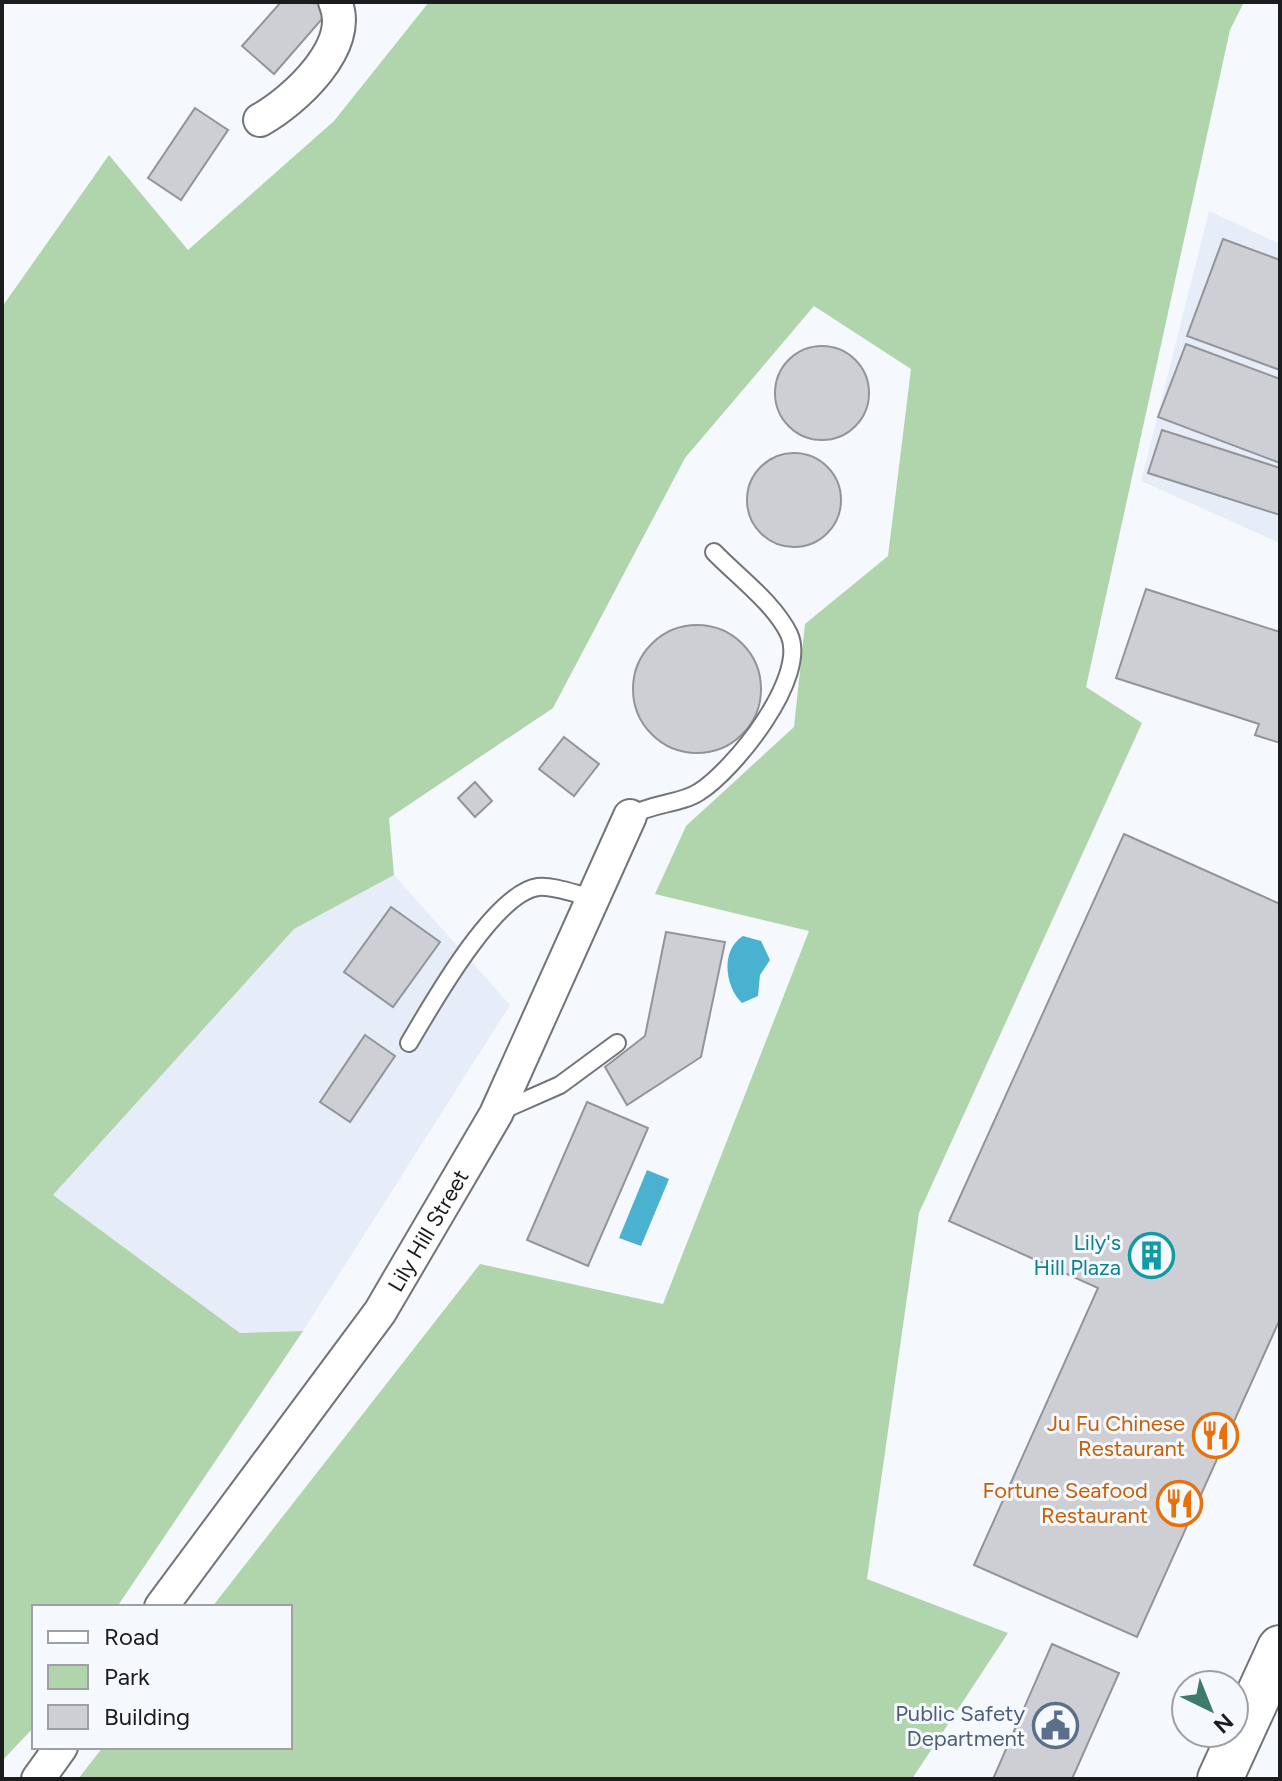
<svg xmlns="http://www.w3.org/2000/svg" width="1282" height="1781" viewBox="0 0 1282 1781" font-family="Figtree,sans-serif">
<style>
.built{fill:#e6edf8}
.green{fill:#b0d5ac}
.water{fill:#4bb1d1}
.building{fill:#cdcfd4;stroke:#929598;stroke-width:2}
.lines{fill:none;stroke-linecap:round;stroke-linejoin:round}
.service-casing{stroke:#727478;stroke-width:20}
.minor-casing{stroke:#727478;stroke-width:36}
.primary-casing{stroke:#727478;stroke-width:48}
.service{stroke:#fff;stroke-width:16}
.minor{stroke:#fff;stroke-width:32}
.primary{stroke:#fff;stroke-width:44}
.labels{text-anchor:middle;dominant-baseline:central;stroke-width:6;stroke-linejoin:round;paint-order:stroke}
.street-label{font-size:22px;fill:#1b1c1d;stroke:#f5f8fc}
.culture-label{font-size:22px;fill:#0d838f;stroke:#f5f8fc;text-anchor:end}
.food-label{font-size:22px;fill:#c56008;stroke:#f5f8fc;text-anchor:end}
.service-label{font-size:22px;fill:#4e5e75;stroke:#f5f8fc;text-anchor:end}
</style>
<rect width="100%" height="100%" fill="#f5f8fc"/>
<g class="built">
<polygon points="1209,211 1280,244 1280,543 1141,481"/>
<polygon points="394,875 510,1005 303,1331 240,1333 53,1195 294,929"/>
</g>
<polygon class="green" points="429,2 1244,2 1230,30 1086,687 1142,723 919,1213 867,1579 1008,1633 912,1779 78,1779 103,1747 290,1747 290,1607 212,1607 480,1264 663,1304 809,931 655,894 686,826 794,727 805,624 888,556 911,369 814,306 685,458 553,708 389,818 394,875 294,929 53,1195 240,1333 303,1331 117,1607 34,1607 34,1727 2,1761 2,307 109,155 188,250 334,121"/>
<g class="water">
<path d="M743,936l18,5 9,19 -10,15 -2,21 -16,7c-17,-16 -22,-53 1,-67z"/>
<polygon points="647,1170 669,1179 641,1246 619,1238"/>
</g>
<g class="building">
<polygon points="281,2 335,4 274,74 242,46"/>
<polygon points="195,108 228,130 181,200 148,178"/>
<polygon points="1223,239 1280,260 1280,370 1187,336"/>
<polygon points="1186,344 1280,379 1280,463 1158,417"/>
<circle cx="822" cy="393" r="47"/>
<polygon points="1162,430 1280,468 1280,515 1148,473"/>
<circle cx="794" cy="500" r="47"/>
<polygon points="1146,589 1280,632 1280,743 1255,735 1259,724 1116,678"/>
<circle cx="697" cy="689" r="64"/>
<polygon points="564,737 599,764 574,796 539,769"/>
<polygon points="475,782 492,801 475,817 458,798"/>
<polygon points="1124,834 1280,904 1280,1319 1137,1637 974,1565 1098,1288 949,1221"/>
<polygon points="391,907 440,942 393,1007 344,972"/>
<polygon points="666,932 725,942 701,1057 627,1105 605,1067 645,1036"/>
<polygon points="365,1035 395,1056 350,1122 320,1102"/>
<polygon points="587,1102 648,1128 588,1266 527,1240"/>
<polygon points="1052,1644 1119,1673 1072,1779 993,1779"/>
</g>
<g class="lines">
<defs>
<g id="service">
<path d="M630,816c22,-13 51,-12 69,-24 35,-22 110,-115 90,-158 -15,-31 -52,-58 -75,-82"/>
<path d="M409,1043c22,-37 85,-150 129,-156 15,-2 40,8 55,11"/>
<polyline points="501,1111 560,1085 617,1043"/>
</g>
<g id="minor">
<path d="M260,120c34,-19 95,-74 75,-118"/>
<path id="s1" d="M161,1607l219,-295 116,-198 134,-298"/>
<polyline points="38,1779 61,1747"/>
</g>
<polyline id="primary" points="1220,1779 1280,1648"/>
</defs>
<use href="#service" class="service-casing"/>
<use href="#minor" class="minor-casing"/>
<use href="#primary" class="primary-casing"/>
<use href="#service" class="service"/>
<use href="#minor" class="minor"/>
<use href="#primary" class="primary"/>
</g>
<defs>
<symbol id="building-ring" viewBox="-11 -11 22 22"><circle r="9.5" fill="#f5f8fc" stroke="#0f9aa8" stroke-width="1.5"/><path d="M-4-6H4V6H1V3H-1V6H-4ZM-2.5-4.3h1.7v1.8h-1.7ZM.8-4.3h1.7v1.8H.8ZM-2.5-1h1.7V.8h-1.7ZM.8-1h1.7V.8H.8Z" fill="#0f9aa8"/></symbol>
<symbol id="restaurant-ring" viewBox="-11 -11 22 22"><circle r="9.5" fill="#f5f8fc" stroke="#e8710a" stroke-width="1.5"/><path d="M-5-6h1v4h1v-4h1v4h1v-4h1v5L-1.5 .5V6h-2V.5L-5-1ZM5-6V6H3V1.5H1.5Q1.5-4 5-6Z" fill="#e8710a"/></symbol>
<symbol id="civic-ring" viewBox="-11 -11 22 22"><circle r="9.5" fill="#f5f8fc" stroke="#5c6f8a" stroke-width="1.5"/><path d="M-.6-6.5H3V-4.5H.6V-3L4-1V1h2V6H-6V1h2V-1L-.6-3ZM-1.2 2.5V6h2.4V2.5Z" fill="#5c6f8a"/></symbol>
</defs>
<g fill-rule="evenodd">
<use href="#building-ring" x="1126" y="1230" width="51" height="51"/>
<use href="#restaurant-ring" x="1190" y="1410" width="51" height="51"/>
<use href="#restaurant-ring" x="1154" y="1478" width="51" height="51"/>
<use href="#civic-ring" x="1030" y="1700" width="51" height="51"/>
</g>
<g class="labels">
<g class="street-label">
<text stroke="none"><textPath href="#s1" startOffset="462">Lily Hill Street</textPath></text>
</g>
<g class="culture-label">
<text x="1121" y="1242">Lily's<tspan x="1121" dy="25">Hill Plaza</tspan></text>
</g>
<g class="food-label">
<text x="1185" y="1423">Ju Fu Chinese<tspan x="1185" dy="25">Restaurant</tspan></text>
<text x="1148" y="1490">Fortune Seafood<tspan x="1148" dy="25">Restaurant</tspan></text>
</g>
<g class="service-label">
<text x="1025" y="1713">Public Safety<tspan x="1025" dy="25">Department</tspan></text>
</g>
</g>
<rect width="1282" height="1781" fill="none" stroke="#1b1c1d" stroke-width="8"/>
<rect x="32" y="1605" width="260" height="144" fill="#f5f8fc" stroke="#9ea0a3" stroke-width="2"/>
<rect x="48" y="1631" width="40" height="12" fill="#ffffff" stroke="#9ea0a3" stroke-width="2"/>
<text x="104" y="1645" font-size="24" fill="#1b1c1d">Road</text>
<rect x="48" y="1665" width="40" height="24" fill="#b0d5ac" stroke="#9ea0a3" stroke-width="2"/>
<text x="104" y="1685" font-size="24" fill="#1b1c1d">Park</text>
<rect x="48" y="1705" width="40" height="24" fill="#cdcfd4" stroke="#9ea0a3" stroke-width="2"/>
<text x="104" y="1725" font-size="24" fill="#1b1c1d">Building</text>
<g transform="translate(1210 1709) rotate(137)"><circle r="38" fill="#f5f8fc" stroke="#9ea0a3" stroke-width="2"/>
<path d="M0-6L14 30L0 20L-14 30Z" fill="#3d7c6a"/>
<text y="-12" font-size="22" font-weight="bold" text-anchor="middle" fill="#1b1c1d">N</text>
</g>
</svg>
